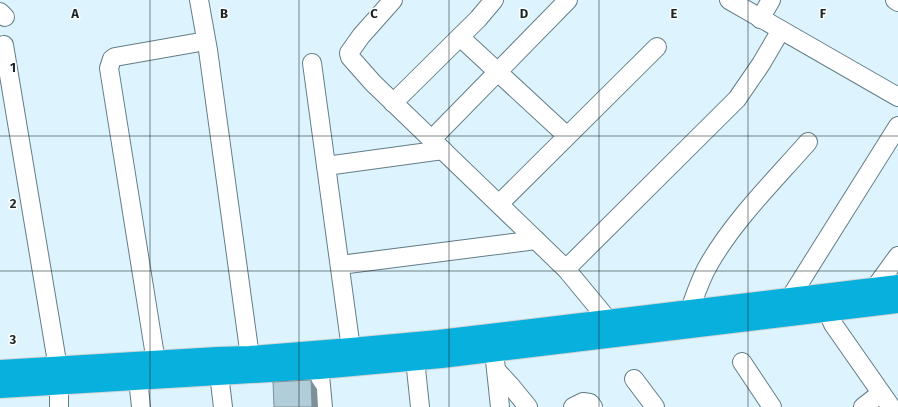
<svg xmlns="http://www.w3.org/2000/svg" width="898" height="407" viewBox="0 0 898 407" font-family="'Fira Sans',sans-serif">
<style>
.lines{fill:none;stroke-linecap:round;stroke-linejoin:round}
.minor-casing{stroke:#637d88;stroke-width:20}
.highway-casing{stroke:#d1d4d4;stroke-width:24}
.minor{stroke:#fff;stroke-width:18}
.highway{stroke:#08b0dd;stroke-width:22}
.shaded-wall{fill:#7c9098}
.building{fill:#b1cdd9;stroke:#7c9098}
.grid{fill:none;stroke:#1b262a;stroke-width:1;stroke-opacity:0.55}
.grid-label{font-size:13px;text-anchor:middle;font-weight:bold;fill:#1b262a;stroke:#fff;stroke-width:3;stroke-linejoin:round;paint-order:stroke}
</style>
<rect width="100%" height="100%" fill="#ddf4fe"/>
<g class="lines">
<defs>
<g id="minor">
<polyline points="199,0 208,50 250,357"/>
<polyline points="393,0 361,36 349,53 350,57 373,83 566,269 609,321"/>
<polyline points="729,0 898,97"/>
<polyline points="895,0 898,2"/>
<polyline points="0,12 5,17"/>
<polyline points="760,19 771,0"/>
<polyline points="460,37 567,136"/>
<polyline points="4,45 58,368"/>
<polyline points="312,63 351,349"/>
<polyline points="393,103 478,19 494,0"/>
<polyline points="431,140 568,0"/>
<polyline points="326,166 443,150"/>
<polyline points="499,204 657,47"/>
<polyline points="340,265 536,240"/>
<polyline points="566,269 737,99 761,64 781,30"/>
<polyline points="874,289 898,256"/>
<polyline points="790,298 898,126"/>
<polyline points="825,298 827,310 833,324 891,407"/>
<path d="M689,312c6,-16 11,-33 20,-48 26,-45 65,-83 99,-122"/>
<polyline points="494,351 500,407"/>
<polyline points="318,354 323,407"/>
<polyline points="415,359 420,407"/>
<polyline points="156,362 109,68 112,59 115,57 206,41"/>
<polyline points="742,362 772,407"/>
<polyline points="497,371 510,385 528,407"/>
<polyline points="219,374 223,407"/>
<polyline points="138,379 141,407"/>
<polyline points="634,379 655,407"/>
<polyline points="59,384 59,407"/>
<polyline points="573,407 583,402 590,403 593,407"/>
<polyline points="863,407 881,393"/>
</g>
<g id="highway">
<polyline points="0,371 218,358 250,357 351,349 439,341 898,286"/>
<polyline points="0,387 319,368 441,357 898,302"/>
</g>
</defs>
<use href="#minor" class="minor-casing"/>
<use href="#highway" class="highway-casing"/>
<use href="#minor" class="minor"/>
<use href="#highway" class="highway"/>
</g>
<polygon class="shaded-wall" points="311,380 317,389 318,407 312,407"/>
<polygon class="building" points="311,380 312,407 274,407 273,382"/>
<path class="grid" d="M150,0v407M299,0v407M449,0v407M599,0v407M748,0v407M0,136h898M0,271h898"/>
<g class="grid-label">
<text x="75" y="18">A</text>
<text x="224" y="18">B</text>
<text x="374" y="18">C</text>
<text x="524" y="18">D</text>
<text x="674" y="18">E</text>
<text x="823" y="18">F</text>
<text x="13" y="72">1</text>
<text x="13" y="208">2</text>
<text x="13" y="344">3</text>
</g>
</svg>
